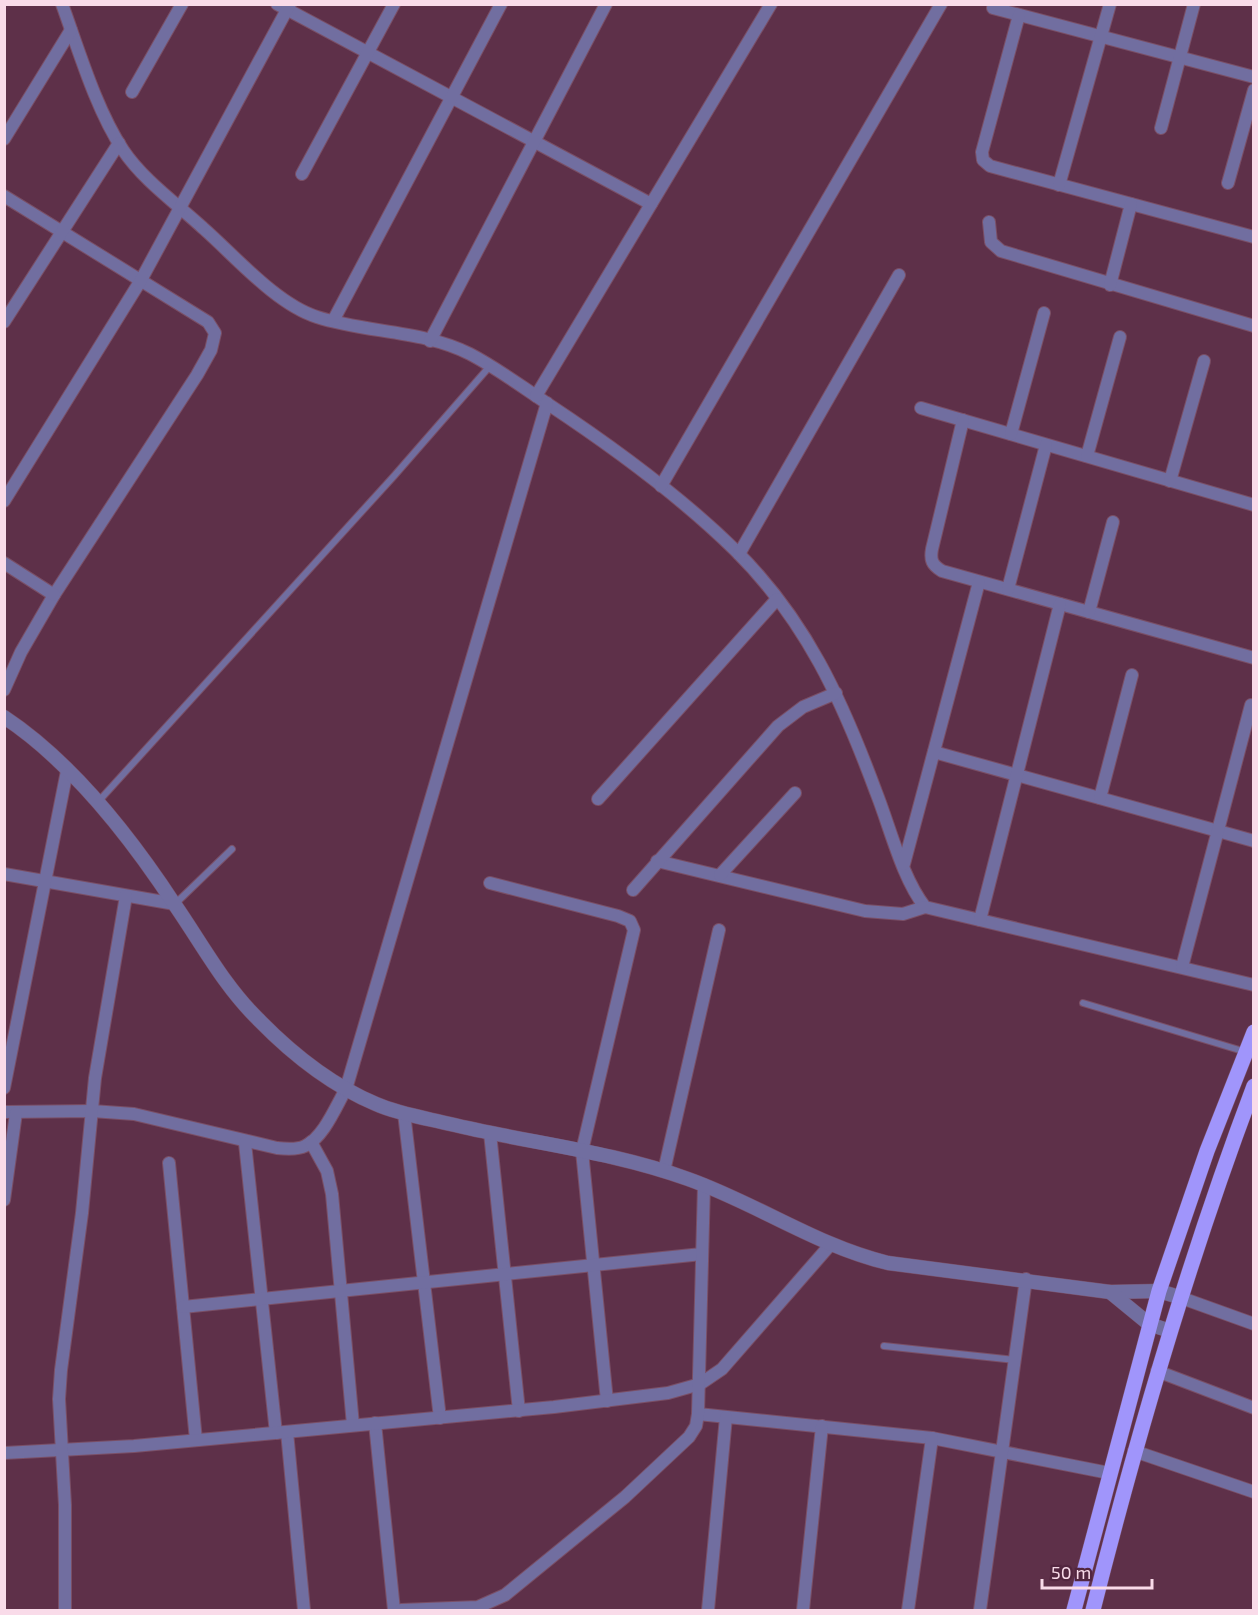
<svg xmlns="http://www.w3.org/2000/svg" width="1258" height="1615" viewBox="0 0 1258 1615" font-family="'Exo 2',sans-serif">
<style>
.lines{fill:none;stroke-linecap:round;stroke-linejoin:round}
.service-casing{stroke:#7a4f66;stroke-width:8}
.minor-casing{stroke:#7a4f66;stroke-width:14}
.tertiary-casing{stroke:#7a4f66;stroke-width:15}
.primary-casing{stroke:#7a4f66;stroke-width:16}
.service{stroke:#716ea0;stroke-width:6}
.minor{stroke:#716ea0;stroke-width:12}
.tertiary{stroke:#716ea0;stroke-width:14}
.primary{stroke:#a095fb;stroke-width:15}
</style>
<rect width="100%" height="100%" fill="#5e3049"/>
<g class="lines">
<defs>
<g id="service">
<polyline points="97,803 394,476 490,366"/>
<polyline points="175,904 232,849"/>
<polyline points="1083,1003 1246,1052"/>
<polyline points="884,1346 1015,1360"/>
</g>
<g id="minor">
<path d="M62,4c17,47 34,105 61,146 20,30 54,54 80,78 32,28 73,76 114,89 49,16 106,13 153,37 27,14 52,33 78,50 65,43 131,91 187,146 71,70 107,150 141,242 14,35 26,86 49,115l329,78"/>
<polyline points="277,4 651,204"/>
<polyline points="993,8 1254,77"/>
<polyline points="1019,15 982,152 983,160 990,166 1012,172 1254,237"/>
<polyline points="132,92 182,4"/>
<polyline points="1161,128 1194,4"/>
<polyline points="4,139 71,30"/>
<polyline points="302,174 394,4"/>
<polyline points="1228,183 1254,90"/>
<polyline points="1059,185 1110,4"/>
<polyline points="4,196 208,322 215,333 211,350 197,375 54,595 21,652 4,690"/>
<polyline points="989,222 991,242 1001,251 1254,326"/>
<polyline points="1110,285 1131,204"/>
<polyline points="333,321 501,4"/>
<polyline points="4,322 119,143"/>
<polyline points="430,341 606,4"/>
<polyline points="536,396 771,4"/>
<polyline points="921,408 1254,505"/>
<path d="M963,420l-31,129c-2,11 0,16 10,22l312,87"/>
<polyline points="1011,434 1044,313"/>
<polyline points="1087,456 1120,337"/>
<polyline points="1170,481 1204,361"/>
<polyline points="661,486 941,4"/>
<polyline points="4,501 141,280 290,4"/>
<polyline points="739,554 899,275"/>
<polyline points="4,563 54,595"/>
<polyline points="1008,589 1046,445"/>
<polyline points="1089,612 1113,522"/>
<polyline points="934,752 1254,841"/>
<polyline points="1100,798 1132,675"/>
<polyline points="598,799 777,599"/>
<polyline points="657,861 865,911 903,914 925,907"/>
<polyline points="904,864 979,582"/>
<polyline points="4,874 175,904"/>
<polyline points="720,875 795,793"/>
<polyline points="490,883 618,916 630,921 634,930 582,1151 607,1401"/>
<polyline points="633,890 778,726 803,707 836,693"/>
<polyline points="980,920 1060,604"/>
<polyline points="1182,967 1251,705"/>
<polyline points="4,1088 67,771"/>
<path d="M4,1112l88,-1 42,3 143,34c9,1 20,2 28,-2 19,-9 31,-40 41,-57l201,-686"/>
<polyline points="404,1113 440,1418"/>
<polyline points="490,1133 519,1411"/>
<polyline points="311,1142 327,1171 332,1194 353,1425"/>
<polyline points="245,1143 276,1433"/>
<polyline points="169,1163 196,1440"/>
<polyline points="664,1171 719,930"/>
<polyline points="4,1200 16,1113"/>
<polyline points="1179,1297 1254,1324"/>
<polyline points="183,1307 702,1254"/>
<polyline points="1157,1371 1254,1408"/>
<polyline points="698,1414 932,1438 1109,1473"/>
<polyline points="375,1423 394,1610"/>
<polyline points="287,1432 304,1610"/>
<polyline points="1134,1451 1254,1492"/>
<polyline points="4,1453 134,1446 554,1407 668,1393 700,1384 722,1369 831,1244"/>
<polyline points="65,1610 65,1505 59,1399 61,1370 82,1213 95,1078 126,896"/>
<polyline points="401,1610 478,1607 505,1595 625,1497 689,1437 696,1426 698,1414 704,1185"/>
<polyline points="708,1610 726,1417"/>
<polyline points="803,1610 822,1426"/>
<polyline points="908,1610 932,1438"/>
<polyline points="980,1610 1026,1279"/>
</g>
<g id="tertiary">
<path d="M4,717c68,45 127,121 171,188 27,39 49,81 83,114 34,35 73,66 118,85 23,10 49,14 74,20 79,19 161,27 238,55 68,24 129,67 200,84l222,29 49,-1 20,6"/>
<polyline points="1110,1292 1149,1324 1170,1331"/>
</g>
<g id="primary">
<polyline points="1074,1610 1159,1291 1207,1151 1254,1032"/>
<path d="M1093,1610c45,-178 96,-352 161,-524"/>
</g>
</defs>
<use href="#service" class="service-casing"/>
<use href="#minor" class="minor-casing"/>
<use href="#tertiary" class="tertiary-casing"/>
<use href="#primary" class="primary-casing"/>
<use href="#service" class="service"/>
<use href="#minor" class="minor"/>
<use href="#tertiary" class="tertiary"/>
<use href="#primary" class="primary"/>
</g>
<rect width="1258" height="1615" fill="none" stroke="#f9dbe9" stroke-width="12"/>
<path d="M1042 1579v9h110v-9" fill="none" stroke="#f9dbe9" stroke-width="3"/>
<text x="1051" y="1579" font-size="18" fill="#f9dbe9" stroke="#52263f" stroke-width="4.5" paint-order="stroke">50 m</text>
</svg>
